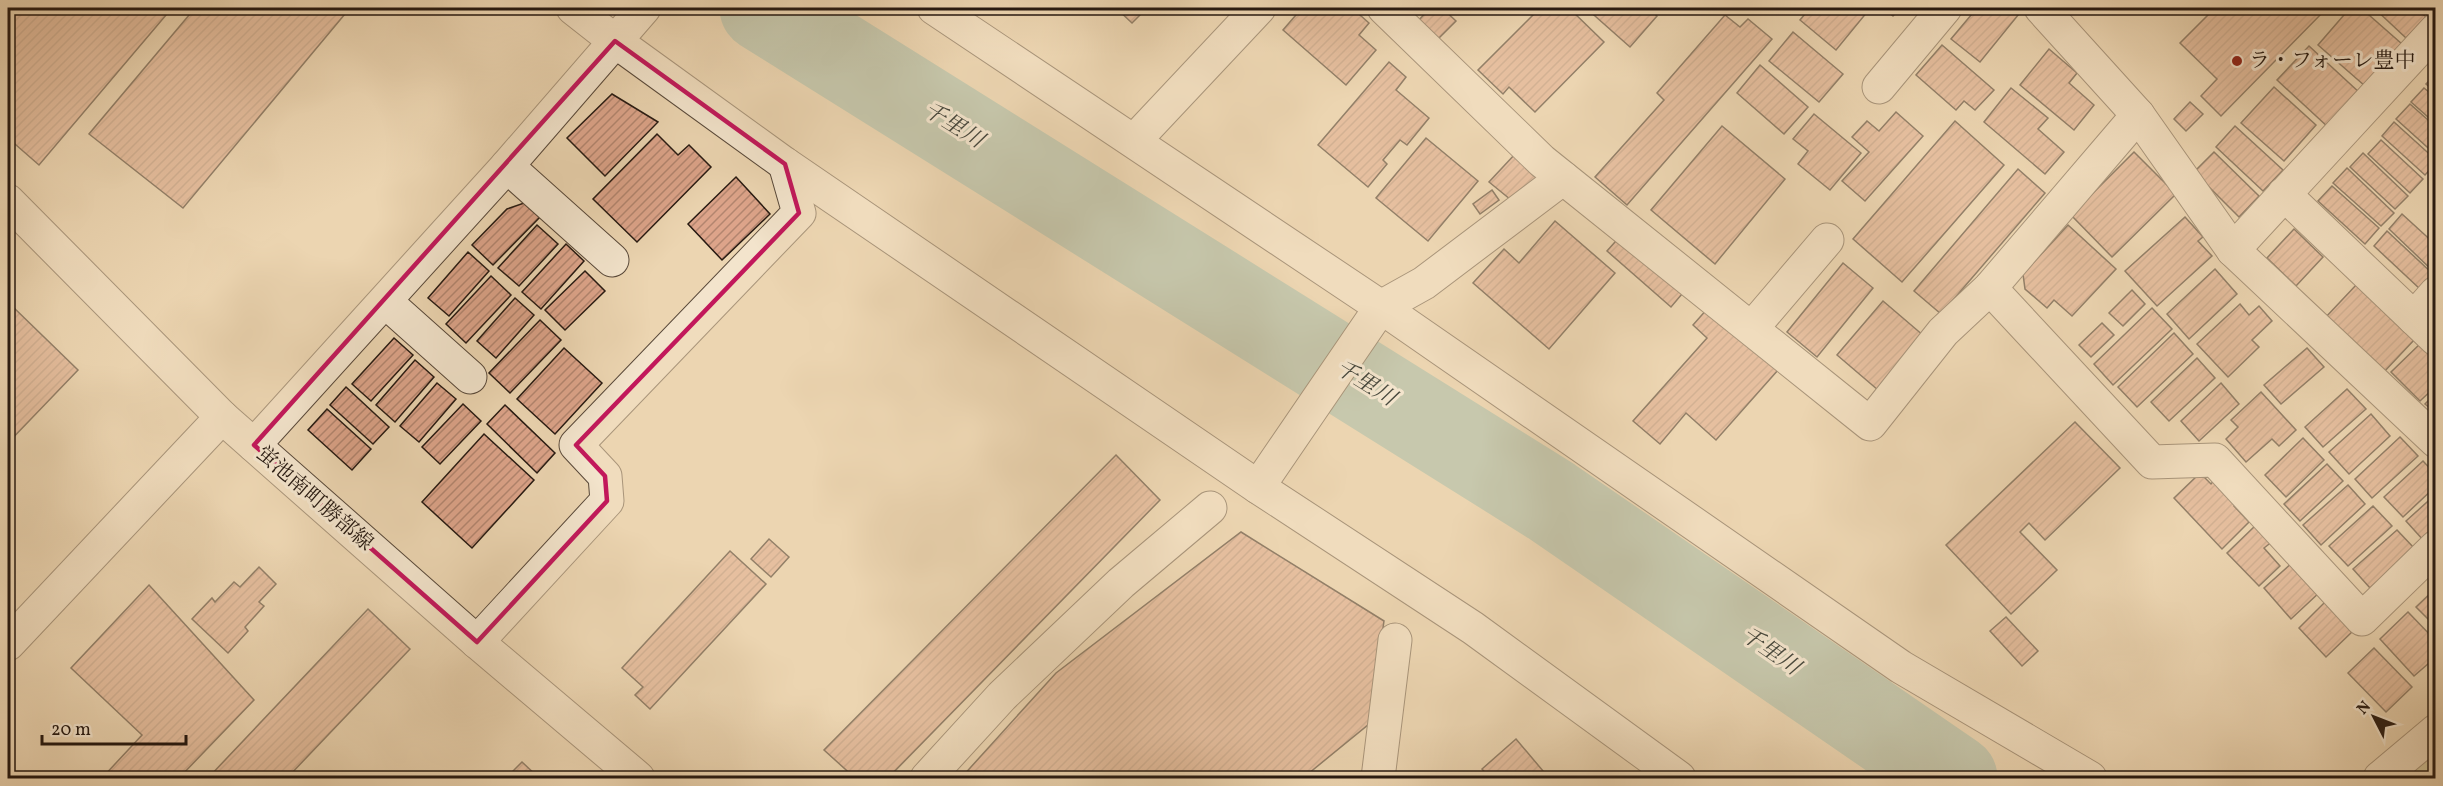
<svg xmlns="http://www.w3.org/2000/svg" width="2443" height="786" viewBox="0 0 2443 786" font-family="Vollkorn,'Noto Serif JP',serif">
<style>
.forest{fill:url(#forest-crowns);stroke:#726a4c;stroke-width:1.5}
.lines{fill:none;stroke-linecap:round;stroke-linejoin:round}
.river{stroke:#99b9a8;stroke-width:87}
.building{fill:url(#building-hatch);stroke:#261911;stroke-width:1.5}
.minor-casing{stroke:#584839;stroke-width:35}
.minor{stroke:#f3e4cc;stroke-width:33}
.marked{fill:none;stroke:#c2185b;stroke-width:4.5;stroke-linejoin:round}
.poi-dot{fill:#8f2418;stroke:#f3e4cc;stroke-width:2}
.labels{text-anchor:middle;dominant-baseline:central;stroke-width:6;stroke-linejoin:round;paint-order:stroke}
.poi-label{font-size:21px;fill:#261911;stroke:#f3e4cc;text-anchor:start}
.street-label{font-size:21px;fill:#261911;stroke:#f3e4cc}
.water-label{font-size:22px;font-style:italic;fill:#48493e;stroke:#f3e4cc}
</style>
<defs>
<pattern id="forest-crowns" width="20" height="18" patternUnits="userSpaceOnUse" patternTransform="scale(1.5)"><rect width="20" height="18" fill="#bdbc88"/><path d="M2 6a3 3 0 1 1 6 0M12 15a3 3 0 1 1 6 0" fill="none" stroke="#a2a174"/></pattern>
<pattern id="building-hatch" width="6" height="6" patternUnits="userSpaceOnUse" patternTransform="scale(1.5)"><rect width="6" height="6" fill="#dda48a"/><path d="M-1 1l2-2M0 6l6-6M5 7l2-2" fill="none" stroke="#b3856f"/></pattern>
</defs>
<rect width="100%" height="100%" fill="#ecd5b1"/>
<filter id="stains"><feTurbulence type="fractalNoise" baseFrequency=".00333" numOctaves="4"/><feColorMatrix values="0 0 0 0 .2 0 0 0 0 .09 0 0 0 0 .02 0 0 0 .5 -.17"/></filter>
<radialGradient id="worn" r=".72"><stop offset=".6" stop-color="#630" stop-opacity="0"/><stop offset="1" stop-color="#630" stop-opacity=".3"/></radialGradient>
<polygon class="forest" points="2435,746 2435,778 2397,778"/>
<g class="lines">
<polyline class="river" points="763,8 1551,501 1954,778"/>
</g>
<g class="building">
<polygon points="8,8 172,8 39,165 8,138"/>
<polygon points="195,8 350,8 183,208 89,134"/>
<polygon points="1116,8 1147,8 1132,23"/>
<polygon points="1302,8 1352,8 1369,23 1359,35 1376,50 1346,85 1283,30"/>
<polygon points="1430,8 1442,8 1456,21 1438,39 1418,21"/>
<polygon points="1540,8 1569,8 1604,42 1535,112 1509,87 1503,94 1478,70"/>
<polygon points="1586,8 1647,8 1657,16 1630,47"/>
<polygon points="1810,8 1863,8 1868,11 1836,50 1800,20"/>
<polygon points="1883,8 1900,8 1893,16"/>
<polygon points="1977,8 2023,9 1980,62 1951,39"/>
<polygon points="2215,8 2327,8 2221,116 2201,96 2217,79 2180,43"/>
<polygon points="2350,8 2361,8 2402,44 2365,86 2318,45"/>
<polygon points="2374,8 2416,8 2426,17 2406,38"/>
<polygon points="1725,15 1740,27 1748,19 1772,39 1627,205 1595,177 1664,100 1657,93"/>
<polygon points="1793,32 1843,74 1819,102 1769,61"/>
<polygon points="1942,45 1994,90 1975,110 1964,101 1956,110 1916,75"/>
<polygon points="2309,46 2361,94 2329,128 2277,80"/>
<polygon points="2049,49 2077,73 2069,83 2094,105 2074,130 2020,85"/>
<polygon points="1389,62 1406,77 1396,90 1429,118 1407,145 1400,140 1383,160 1387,164 1368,187 1318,145"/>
<polygon points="1760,65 1808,107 1784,134 1737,93"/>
<polygon points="2436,74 2436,93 2426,84"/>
<polygon points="2274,87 2316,125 2284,161 2241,123"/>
<polygon points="2011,88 2048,118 2038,129 2064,152 2045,174 1984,122"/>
<polygon points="2424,88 2436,98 2436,124 2411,102"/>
<polygon points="612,94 658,122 605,176 567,138"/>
<polygon points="2190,102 2203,114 2186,131 2174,119"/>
<polygon points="2410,104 2436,127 2436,155 2396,119"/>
<polygon points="1896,112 1923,136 1865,201 1842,181 1869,152 1852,137 1867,121 1879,131"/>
<polygon points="1814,114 1861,153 1830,190 1798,164 1808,151 1793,139"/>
<polygon points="1955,121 2004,165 1902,282 1853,239"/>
<polygon points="2394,122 2436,160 2436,163 2425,175 2382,136"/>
<polygon points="1722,126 1785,179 1715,264 1651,210"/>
<polygon points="2235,126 2283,170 2263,191 2216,147"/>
<polygon points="657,134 678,155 689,145 711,167 637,242 593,199"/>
<polygon points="1426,138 1478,181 1428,241 1376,198"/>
<polygon points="2381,140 2423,179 2410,193 2368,154"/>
<polygon points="2134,152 2176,194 2112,257 2071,215"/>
<polygon points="2214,152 2259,196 2239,217 2194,172"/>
<polygon points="1516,153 1542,175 1516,204 1489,182"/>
<polygon points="2363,153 2408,196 2395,209 2350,167"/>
<polygon points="2347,168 2394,213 2381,226 2333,183"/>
<polygon points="2018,169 2045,193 1941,314 1914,291"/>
<polygon points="736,177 770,214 722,260 688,224"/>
<polygon points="2332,186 2379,228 2365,244 2318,201"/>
<polygon points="1492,190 1499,200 1480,214 1473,204"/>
<polygon points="524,203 540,217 493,265 472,245 507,209"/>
<polygon points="2402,214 2436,245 2435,273 2389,229"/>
<polygon points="2185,217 2203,237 2198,241 2212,256 2157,306 2125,271"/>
<polygon points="1555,221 1615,273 1549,349 1473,283 1504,249 1519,263"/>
<polygon points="537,225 558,244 519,286 498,268"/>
<polygon points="2068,225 2116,269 2072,316 2054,300 2047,308 2025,289 2023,274"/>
<polygon points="2294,229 2323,257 2296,286 2267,258"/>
<polygon points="2387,231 2434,275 2420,289 2374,246"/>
<polygon points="1623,233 1687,288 1671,307 1607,251"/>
<polygon points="566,244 584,261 541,309 522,292"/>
<polygon points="468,252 489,271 449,316 428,298"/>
<polygon points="1843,263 1873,288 1817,357 1787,332"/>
<polygon points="2215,269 2237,294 2189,339 2167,314"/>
<polygon points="585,271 605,291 565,330 545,310"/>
<polygon points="491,276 511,295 466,343 446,324"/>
<polygon points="2357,284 2415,339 2383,373 2325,318"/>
<polygon points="2132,290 2145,304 2123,326 2109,313"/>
<polygon points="515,298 534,315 496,358 477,341"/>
<polygon points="1883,301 1924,336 1878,390 1837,355"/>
<polygon points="10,304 78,370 8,443 8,306"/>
<polygon points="2240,304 2249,315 2259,306 2272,321 2252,340 2259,347 2228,377 2197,344"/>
<polygon points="1708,308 1778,370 1716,440 1686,413 1660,444 1633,421 1707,338 1693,325"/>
<polygon points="2152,308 2172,329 2113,385 2094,364"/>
<polygon points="540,320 561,340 510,393 489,373"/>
<polygon points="2102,323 2114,335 2091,357 2079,345"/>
<polygon points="2174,333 2193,354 2137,407 2118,387"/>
<polygon points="394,338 413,355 371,401 352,384"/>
<polygon points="2422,342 2436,355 2436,386 2420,401 2391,372"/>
<polygon points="564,348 602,383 555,434 517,399"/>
<polygon points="2307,348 2324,367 2281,404 2264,385"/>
<polygon points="2197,358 2215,378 2169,421 2151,402"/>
<polygon points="415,360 434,377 395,422 376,405"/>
<polygon points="437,383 456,399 419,442 400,426"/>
<polygon points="2221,383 2239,404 2199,441 2181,421"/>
<polygon points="346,387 389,427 373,444 330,405"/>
<polygon points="2347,389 2366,409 2323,447 2305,427"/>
<polygon points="2261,392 2296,430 2279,446 2272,439 2246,462 2226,439 2238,427 2231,420"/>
<polygon points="2436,393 2436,413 2425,404"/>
<polygon points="463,404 481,421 440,464 422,447"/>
<polygon points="505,405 555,453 537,473 487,424"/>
<polygon points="327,409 371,449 352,470 308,430"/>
<polygon points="2371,414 2390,436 2349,474 2329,452"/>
<polygon points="2075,422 2120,468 2045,540 2029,523 2020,532 2057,570 2011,614 1946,545"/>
<polygon points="484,434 534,480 472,548 422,502"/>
<polygon points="2400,437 2418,456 2372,498 2355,479"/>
<polygon points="2303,438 2324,460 2286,497 2265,475"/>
<polygon points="1116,455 1160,500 888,778 855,778 824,750"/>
<polygon points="2423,461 2436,475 2436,486 2403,517 2384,497"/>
<polygon points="2327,464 2343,481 2300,521 2284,504"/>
<polygon points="2200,473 2211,484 2216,478 2239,501 2234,506 2249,522 2222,549 2174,498"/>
<polygon points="2348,485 2365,504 2321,545 2303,525"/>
<polygon points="2436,494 2436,530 2424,541 2406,521"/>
<polygon points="2373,506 2392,526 2348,566 2329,546"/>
<polygon points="2257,524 2273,541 2264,548 2280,566 2259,586 2227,553"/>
<polygon points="2397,530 2414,548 2370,588 2353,569"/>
<polygon points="1241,532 1384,621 1369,724 1303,778 961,778 1056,673"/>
<polygon points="769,539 789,557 771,577 751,559"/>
<polygon points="730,551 766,584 650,709 635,695 643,687 622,668"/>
<polygon points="2294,561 2321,591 2291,619 2264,588"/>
<polygon points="259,567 276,584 259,602 264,606 245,627 248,631 228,653 192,619 212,598 215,602 234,582 240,587"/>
<polygon points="149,585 254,700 179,778 102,778 142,735 71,668"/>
<polygon points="2436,588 2436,627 2416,607"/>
<polygon points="2326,601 2353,631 2326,657 2299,628"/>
<polygon points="368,609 410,649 287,778 208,778"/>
<polygon points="2408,612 2436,641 2436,657 2414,676 2380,639"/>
<polygon points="2006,617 2038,651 2022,666 1990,631"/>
<polygon points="2374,648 2412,687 2386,712 2348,673"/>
<polygon points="1516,739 1549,778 1490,778 1482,769"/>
<polygon points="522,762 539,778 506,778"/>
</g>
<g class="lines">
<defs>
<g id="minor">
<polyline points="573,8 615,41 785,164 1258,487 1473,628 1679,778"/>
<polyline points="934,8 1381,307 1901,667 2090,778"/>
<polyline points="1384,8 1542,161 1870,424 1943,332 1990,288 2138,115"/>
<polyline points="2041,8 2138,115 2233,250 2436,441"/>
<polyline points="1879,87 1945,8"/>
<polyline points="1134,141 1259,8"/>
<polyline points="507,166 612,260"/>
<polyline points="2284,194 2436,339"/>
<polyline points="8,201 222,417 477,642 638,778"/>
<polyline points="2233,250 2436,30"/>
<polyline points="1990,288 2152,462 2215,460 2362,619 2436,547"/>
<polyline points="386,302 470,377"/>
<polyline points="2414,318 2436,293"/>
<polyline points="1752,328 1827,240"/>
<polyline points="254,445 507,166 644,8"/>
<polyline points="1258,487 1381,307 1424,283 1563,178"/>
<polyline points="477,642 607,501 605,476 576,445 799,213 785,164"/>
<polyline points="8,644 222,417"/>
<polyline points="927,778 1002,696 1121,583 1210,508"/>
<polyline points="1378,778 1395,640"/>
<polyline points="2380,778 2436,731"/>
</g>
</defs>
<use href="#minor" class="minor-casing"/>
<use href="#minor" class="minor"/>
</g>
<path d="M0 0H2443V786H0ZM615,41l170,123 14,49 -223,232 29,31 2,25 -130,141 -223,-197z" fill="#ecd5b1" fill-opacity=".55" fill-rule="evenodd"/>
<path class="marked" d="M615,41l170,123 14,49 -223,232 29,31 2,25 -130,141 -223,-197z"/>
<circle class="poi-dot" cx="2237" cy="61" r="6"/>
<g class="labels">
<g class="poi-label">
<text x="2249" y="61">ラ・フォーレ豊中</text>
</g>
<g class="street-label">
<text transform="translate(314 499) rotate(41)">蛍池南町勝部線</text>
</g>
<g class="water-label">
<text transform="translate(953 126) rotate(32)">千里川</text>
<text transform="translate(1365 384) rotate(32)">千里川</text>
<text transform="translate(1770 652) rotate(35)">千里川</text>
</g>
</g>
<rect width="2443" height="786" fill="none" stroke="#ecd5b1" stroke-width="30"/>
<rect x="9" y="9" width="2425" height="768" fill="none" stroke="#261911" stroke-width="3"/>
<rect x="15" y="15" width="2413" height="756" fill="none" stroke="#261911" stroke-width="1.5"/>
<g transform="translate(2374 717) rotate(312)" stroke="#f3e4cc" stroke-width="4.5" paint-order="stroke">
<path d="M0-4.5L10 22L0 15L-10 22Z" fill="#261911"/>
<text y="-9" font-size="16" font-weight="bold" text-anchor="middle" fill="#261911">N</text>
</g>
<path d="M42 735v9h144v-9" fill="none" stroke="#261911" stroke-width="3"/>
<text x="51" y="735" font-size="18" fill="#261911" stroke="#f3e4cc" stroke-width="4.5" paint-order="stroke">20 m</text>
<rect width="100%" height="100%" filter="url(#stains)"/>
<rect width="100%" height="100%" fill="url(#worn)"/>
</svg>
